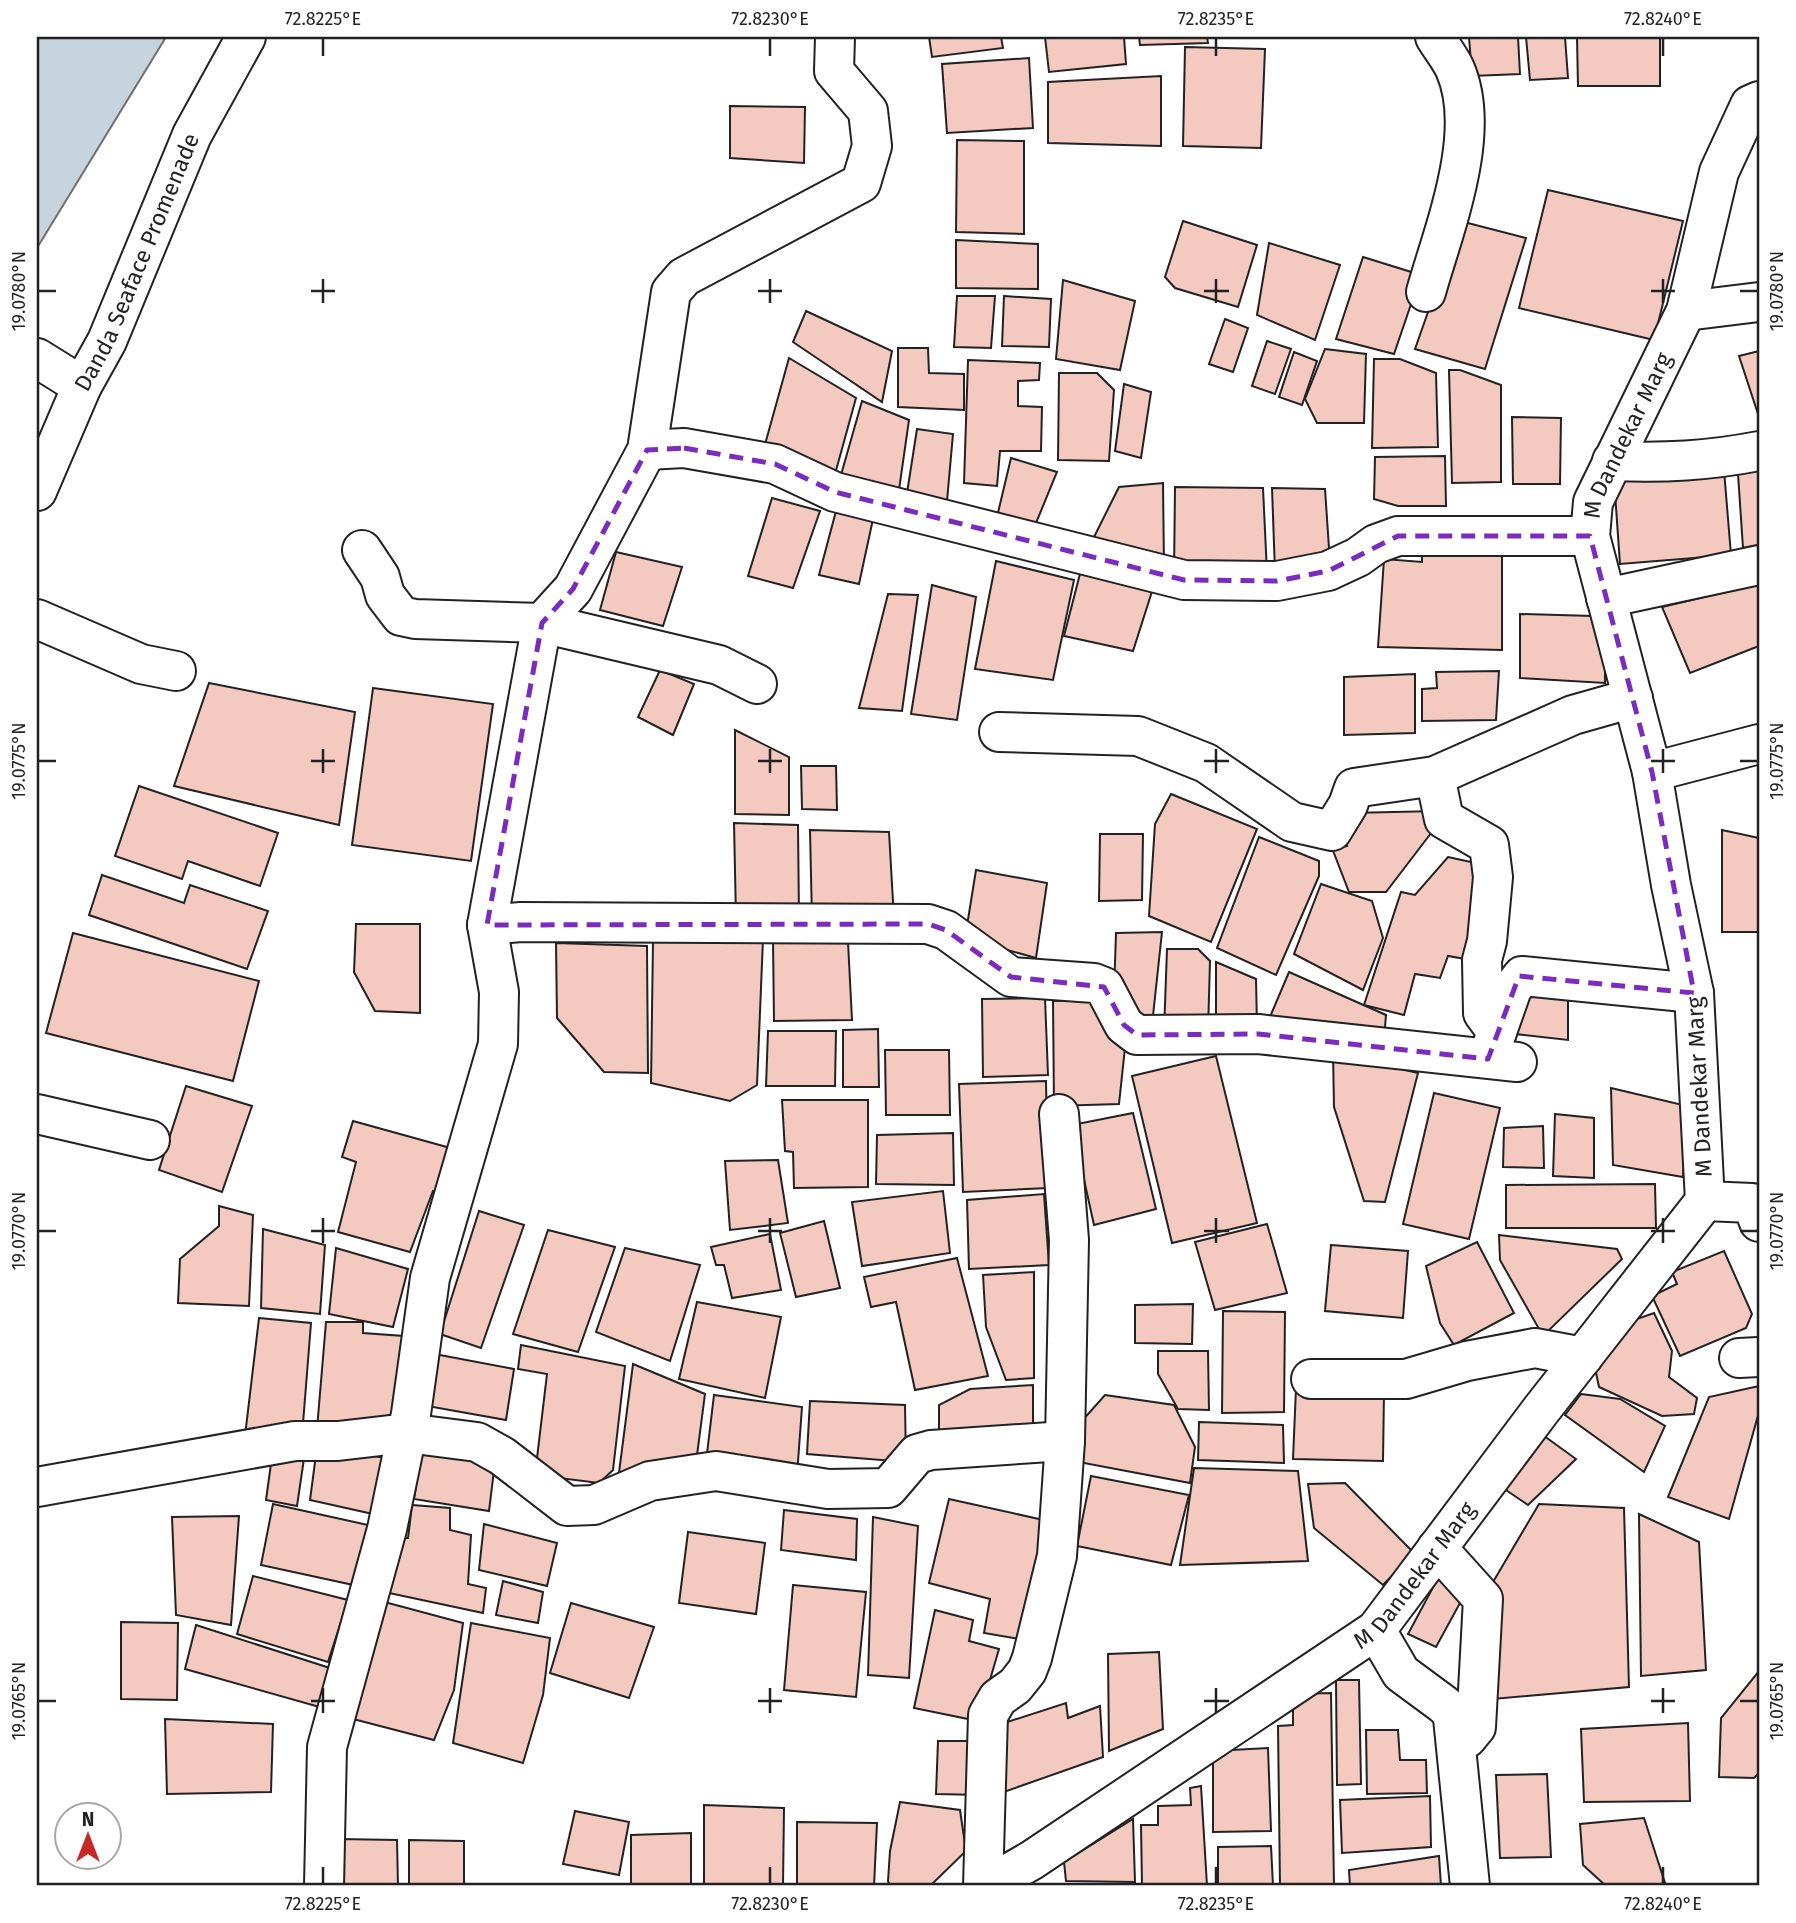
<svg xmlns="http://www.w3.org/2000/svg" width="1796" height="1923" viewBox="0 0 1796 1923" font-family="'Fira Sans',sans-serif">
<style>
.water{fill:#c7d3dd;stroke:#6f6f6f;stroke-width:2}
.building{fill:#f3c9c0;stroke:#222;stroke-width:2}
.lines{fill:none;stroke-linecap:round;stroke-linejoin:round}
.minor-casing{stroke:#222;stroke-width:42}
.minor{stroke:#fff;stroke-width:38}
.marked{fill:none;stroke:#7b2cbf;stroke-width:5;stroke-dasharray:14 9;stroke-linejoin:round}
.ticks{fill:none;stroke:#222;stroke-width:2.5}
.labels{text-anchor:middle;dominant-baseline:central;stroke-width:5;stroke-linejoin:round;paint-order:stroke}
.street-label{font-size:23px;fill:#222;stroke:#fff}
.neatline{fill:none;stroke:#222;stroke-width:2.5}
.ticks-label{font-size:18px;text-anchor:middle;fill:#222}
</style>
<rect width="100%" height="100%" fill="#fff"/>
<polygon class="water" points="37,37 166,37 37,248"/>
<g class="building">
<polygon points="929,37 1001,37 1003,48 932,57"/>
<polygon points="1045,37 1124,37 1126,64 1049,72"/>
<polygon points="1139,37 1207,37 1208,43 1140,45"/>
<polygon points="1469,37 1518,37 1520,74 1472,76"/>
<polygon points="1526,37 1565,37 1568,78 1530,80"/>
<polygon points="1577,37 1660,37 1660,86 1578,86"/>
<polygon points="1185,47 1265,49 1261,148 1183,146"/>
<polygon points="1029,58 1033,128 947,133 942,64"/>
<polygon points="1161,76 1161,146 1048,143 1048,82"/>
<polygon points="730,106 805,107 804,163 730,158"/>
<polygon points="957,140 1024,141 1024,234 956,232"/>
<polygon points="1548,190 1683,221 1654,340 1519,308"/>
<polygon points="1183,221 1257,245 1238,307 1175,288 1165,277"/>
<polygon points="1460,221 1526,238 1485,369 1415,349"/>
<polygon points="956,240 1038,244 1038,289 956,288"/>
<polygon points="1269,243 1340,265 1315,340 1257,315"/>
<polygon points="1363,257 1421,275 1394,354 1336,339"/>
<polygon points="1063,280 1135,301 1120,370 1056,359"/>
<polygon points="957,296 995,296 991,348 954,347"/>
<polygon points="1004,296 1051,299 1049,347 1002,346"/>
<polygon points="806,311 892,351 882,402 793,342"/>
<polygon points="1225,319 1248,328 1233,372 1209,364"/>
<polygon points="1267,341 1291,349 1275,394 1252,386"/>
<polygon points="898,348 928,348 929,373 964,374 964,410 898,407"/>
<polygon points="1325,349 1366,354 1364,423 1317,423 1305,399"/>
<polygon points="1759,351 1759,417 1739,356"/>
<polygon points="1294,352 1317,361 1302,405 1279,397"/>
<polygon points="789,358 856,398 832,485 764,448"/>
<polygon points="1374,359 1400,359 1436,373 1438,447 1372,448"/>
<polygon points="968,360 1040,363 1039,380 1018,381 1018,406 1042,407 1041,451 1000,451 997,486 964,483"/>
<polygon points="1449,370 1460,370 1501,385 1501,482 1452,483"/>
<polygon points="1059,373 1097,373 1114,390 1109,461 1058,460"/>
<polygon points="1124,384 1151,392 1141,458 1115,451"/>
<polygon points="862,401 909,420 898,497 839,482"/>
<polygon points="1512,417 1561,418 1560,484 1513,484"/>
<polygon points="917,429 953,434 947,501 907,493"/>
<polygon points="1445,456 1446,506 1398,506 1374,499 1375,457"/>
<polygon points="1011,458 1057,472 1036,523 996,521"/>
<polygon points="1724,470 1731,555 1620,564 1614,479"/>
<polygon points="1759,470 1759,545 1743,548 1738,474"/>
<polygon points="1163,483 1164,567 1088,549 1119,487"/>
<polygon points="1175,487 1263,488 1267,573 1174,574"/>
<polygon points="1272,488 1325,489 1330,563 1275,572"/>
<polygon points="772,498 820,511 793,588 748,576"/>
<polygon points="836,511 873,519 859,584 819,575"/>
<polygon points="1422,548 1502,551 1502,650 1378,647 1384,559 1422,562"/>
<polygon points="616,552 682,567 663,626 600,610"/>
<polygon points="996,561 1074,580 1053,680 975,669"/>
<polygon points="1082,566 1155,582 1133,651 1064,636"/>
<polygon points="1759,584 1759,646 1690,673 1662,607"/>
<polygon points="932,585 976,597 957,720 911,714"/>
<polygon points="888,594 918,595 902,711 859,708"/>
<polygon points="1520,614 1593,616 1605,652 1605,683 1520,678"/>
<polygon points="660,670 694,684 673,735 638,717"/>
<polygon points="1499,671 1496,720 1422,721 1422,689 1437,688 1436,672"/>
<polygon points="1415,674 1415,733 1344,735 1344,677"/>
<polygon points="209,683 355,712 339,825 174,786"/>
<polygon points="373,688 493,704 471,861 352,845"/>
<polygon points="735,730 789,757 789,815 735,814"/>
<polygon points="801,766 836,766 837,810 802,809"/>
<polygon points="139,786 278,833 260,886 188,861 182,879 115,856"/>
<polygon points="1171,794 1257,829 1211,942 1149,916 1155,824"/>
<polygon points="1438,811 1438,824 1386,892 1349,892 1332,848 1347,846 1349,813"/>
<polygon points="734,823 798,825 799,919 736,919"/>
<polygon points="810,830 889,832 894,919 812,920"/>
<polygon points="1722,830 1759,838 1759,932 1722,932"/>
<polygon points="1100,834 1143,834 1142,900 1099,901"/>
<polygon points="1259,837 1319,861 1319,876 1276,975 1217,948"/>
<polygon points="1448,857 1480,864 1469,922 1477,928 1471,960 1448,956 1440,978 1415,974 1404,1015 1364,1005 1401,892 1415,895"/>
<polygon points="976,870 1047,883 1036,958 965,938"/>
<polygon points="102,875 184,903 190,885 268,911 247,969 89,915"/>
<polygon points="1321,884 1372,901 1383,938 1363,990 1294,954"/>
<polygon points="356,924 420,924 420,1013 375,1011 354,972"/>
<polygon points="1162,932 1152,1025 1114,992 1116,933"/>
<polygon points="73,933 259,981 233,1081 46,1033"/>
<polygon points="763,939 757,1085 730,1101 651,1083 653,941"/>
<polygon points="773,941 848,942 852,1020 774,1021"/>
<polygon points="556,943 647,946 648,1073 604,1072 557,1018"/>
<polygon points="1167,949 1198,949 1210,961 1208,1032 1164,1032"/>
<polygon points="1216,962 1256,979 1257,1026 1216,1024"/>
<polygon points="1289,972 1386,1015 1384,1039 1267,1024"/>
<polygon points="1520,986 1568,993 1568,1040 1516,1034"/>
<polygon points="1045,998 1048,1075 983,1077 982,999"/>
<polygon points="1107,1000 1126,1038 1119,1104 1054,1106 1053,1001"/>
<polygon points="878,1029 879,1087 843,1087 843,1030"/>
<polygon points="768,1031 836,1031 835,1086 766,1086"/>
<polygon points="885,1050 949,1050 950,1115 886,1115"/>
<polygon points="1333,1053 1418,1073 1385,1202 1364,1201 1334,1107"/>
<polygon points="1216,1056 1257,1223 1172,1243 1132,1076"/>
<polygon points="1046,1081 1048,1188 963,1192 959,1084"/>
<polygon points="186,1086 252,1106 222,1192 159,1170"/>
<polygon points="1611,1088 1687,1106 1683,1177 1613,1165"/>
<polygon points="1434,1093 1500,1108 1469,1239 1403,1224"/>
<polygon points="782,1100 868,1100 868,1187 794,1188 793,1152 785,1151"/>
<polygon points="1133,1113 1156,1209 1094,1225 1072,1125"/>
<polygon points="1555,1114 1594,1118 1594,1178 1553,1176"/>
<polygon points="353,1121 454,1149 441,1194 433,1191 410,1252 338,1232 356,1162 342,1157"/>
<polygon points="1543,1126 1544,1168 1503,1167 1504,1128"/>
<polygon points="953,1133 954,1185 876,1184 877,1135"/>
<polygon points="778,1160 788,1223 730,1230 725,1161"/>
<polygon points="1655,1184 1656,1228 1506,1228 1506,1185"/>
<polygon points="943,1191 950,1253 862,1266 852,1202"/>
<polygon points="1044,1194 1049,1265 969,1269 967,1200"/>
<polygon points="219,1206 253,1215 249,1306 178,1303 180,1259 219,1226"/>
<polygon points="479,1211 524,1225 481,1348 440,1334"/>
<polygon points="824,1221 840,1288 796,1297 780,1233"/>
<polygon points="1267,1224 1287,1293 1215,1310 1195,1242"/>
<polygon points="263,1229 325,1245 320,1314 261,1308"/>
<polygon points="548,1230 615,1247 578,1352 513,1334"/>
<polygon points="770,1234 781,1290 732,1298 724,1265 716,1265 711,1247"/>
<polygon points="1499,1235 1617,1249 1622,1259 1543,1336 1500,1260"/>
<polygon points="1477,1242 1514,1313 1454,1345 1440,1323 1426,1266"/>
<polygon points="1331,1245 1408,1251 1403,1318 1325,1311"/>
<polygon points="336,1248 408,1269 393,1327 329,1314"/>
<polygon points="625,1248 700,1265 670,1361 596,1332"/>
<polygon points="1724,1251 1752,1314 1746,1328 1680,1356 1652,1296 1677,1284 1672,1272"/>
<polygon points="957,1258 988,1376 915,1390 896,1302 871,1307 864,1277"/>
<polygon points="1034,1272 1034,1378 1006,1380 986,1327 983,1275"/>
<polygon points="697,1302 781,1317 765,1398 679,1379"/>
<polygon points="1193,1304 1192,1344 1135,1343 1135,1305"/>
<polygon points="1223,1311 1285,1312 1284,1412 1222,1413"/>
<polygon points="1654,1313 1672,1351 1669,1377 1697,1398 1694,1414 1662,1416 1599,1387 1594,1363 1628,1322"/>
<polygon points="259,1318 311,1323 302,1436 245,1436"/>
<polygon points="326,1322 363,1322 363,1333 404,1336 391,1435 317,1429"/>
<polygon points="521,1345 625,1366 613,1470 599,1483 535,1475 547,1374 518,1369"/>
<polygon points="1158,1351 1208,1351 1209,1410 1178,1409 1158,1374"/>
<polygon points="424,1352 514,1369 506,1420 416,1404"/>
<polygon points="633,1364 705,1394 696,1463 617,1488"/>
<polygon points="1033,1385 1033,1434 939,1437 939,1405 970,1389"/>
<polygon points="1759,1386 1759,1412 1729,1519 1668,1497 1709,1397"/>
<polygon points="1296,1388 1384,1392 1383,1461 1293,1459"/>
<polygon points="1581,1394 1620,1399 1665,1426 1644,1472 1565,1415"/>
<polygon points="714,1395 802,1407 797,1475 706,1462"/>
<polygon points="1105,1395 1174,1405 1195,1447 1190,1483 1068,1460 1072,1432"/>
<polygon points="810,1401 905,1405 906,1462 807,1454"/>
<polygon points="1199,1422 1283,1425 1284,1463 1198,1460"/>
<polygon points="1540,1433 1576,1459 1528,1505 1503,1488"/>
<polygon points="423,1442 495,1462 489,1511 414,1499"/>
<polygon points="317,1447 386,1458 373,1514 310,1500"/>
<polygon points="273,1449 305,1452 297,1506 266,1500"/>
<polygon points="1194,1468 1298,1471 1308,1561 1180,1565"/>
<polygon points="1091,1476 1189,1495 1171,1565 1077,1546"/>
<polygon points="1345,1483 1414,1553 1383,1585 1314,1528 1308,1484"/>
<polygon points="949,1499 1048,1521 1026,1640 984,1633 990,1599 929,1583"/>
<polygon points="273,1504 368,1525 358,1586 261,1565"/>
<polygon points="1539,1504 1624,1508 1629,1687 1493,1699 1493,1582"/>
<polygon points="412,1505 450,1508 450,1530 471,1535 468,1584 486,1588 483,1613 389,1593 398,1538 408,1538"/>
<polygon points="784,1510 857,1519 856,1560 781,1550"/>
<polygon points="1639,1514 1699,1542 1706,1670 1641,1676"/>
<polygon points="239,1516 231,1625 176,1615 172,1517"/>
<polygon points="873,1517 918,1526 909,1678 868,1675"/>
<polygon points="484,1524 557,1543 547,1586 479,1570"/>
<polygon points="688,1532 765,1543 756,1614 679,1603"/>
<polygon points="253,1576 348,1600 328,1662 237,1634"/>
<polygon points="1438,1578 1466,1592 1436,1647 1408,1634"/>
<polygon points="503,1581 543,1592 538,1623 496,1615"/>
<polygon points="793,1585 866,1592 856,1697 784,1690"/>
<polygon points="377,1600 463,1623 454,1690 434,1740 353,1719"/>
<polygon points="571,1603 654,1627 629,1698 550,1673"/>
<polygon points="935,1610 973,1620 969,1641 999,1649 978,1721 914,1708"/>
<polygon points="121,1622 178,1623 177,1700 121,1699"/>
<polygon points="471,1623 550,1638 543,1695 523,1763 453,1743"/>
<polygon points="196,1625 333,1669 323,1708 185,1669"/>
<polygon points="1159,1652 1163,1729 1109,1751 1108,1654"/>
<polygon points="1759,1671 1759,1773 1754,1778 1719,1777 1721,1718"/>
<polygon points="1336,1680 1359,1680 1361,1784 1337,1785"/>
<polygon points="1331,1693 1334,1886 1280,1886 1278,1726 1293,1725 1293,1694"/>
<polygon points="1066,1703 1068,1718 1100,1706 1103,1757 998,1794 998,1725"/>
<polygon points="165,1719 273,1724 271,1792 167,1794"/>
<polygon points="1688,1723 1690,1801 1584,1802 1581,1729"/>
<polygon points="1366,1730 1398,1730 1400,1760 1426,1760 1427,1793 1367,1794"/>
<polygon points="938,1741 982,1741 980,1795 936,1794"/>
<polygon points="1268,1748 1271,1831 1213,1832 1213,1751"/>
<polygon points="1547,1774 1551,1857 1500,1858 1496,1775"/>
<polygon points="1201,1786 1207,1886 1142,1886 1141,1825 1158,1825 1158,1806 1191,1805 1190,1788"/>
<polygon points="1430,1796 1431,1847 1342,1853 1340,1800"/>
<polygon points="900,1802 960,1810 966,1851 930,1886 890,1886 888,1881 890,1851"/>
<polygon points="704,1805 784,1808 783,1886 704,1886"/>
<polygon points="575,1811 629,1822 619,1875 563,1864"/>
<polygon points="1644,1818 1666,1886 1606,1886 1583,1865 1580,1824"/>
<polygon points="1133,1819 1135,1882 1066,1881 1064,1862"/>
<polygon points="797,1822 877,1823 874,1886 797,1886"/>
<polygon points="691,1833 691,1886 631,1886 631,1835"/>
<polygon points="339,1839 397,1840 398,1886 339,1886"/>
<polygon points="409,1840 464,1841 464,1886 409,1886"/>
<polygon points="1271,1846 1273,1886 1218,1886 1218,1847"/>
<polygon points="1439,1856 1441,1886 1350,1886 1349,1870"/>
</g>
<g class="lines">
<defs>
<g id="minor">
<path d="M1426,292c18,-64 57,-159 29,-223 -5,-11 -14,-22 -20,-32"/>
<polyline points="1686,311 1759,302"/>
<polyline points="37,358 82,386"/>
<polyline points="647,450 684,448 775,464 835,492 1184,580 1277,581 1328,571 1358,557 1376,544 1398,536 1590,536"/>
<path d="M1612,461c53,2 95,0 147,-10"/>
<path id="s1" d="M37,491l45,-105 25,-45 85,-206 54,-98"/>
<polyline points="362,550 380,577 385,595 401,616 415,619 542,623 719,665 757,684"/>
<polyline points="1606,598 1759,565"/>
<polyline points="37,619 141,664 176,671"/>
<polyline points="999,732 1138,736 1206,763 1292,822 1332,831 1348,805 1354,788 1435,776 1573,715 1633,698"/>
<polyline points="1652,772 1759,744"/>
<polyline points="1435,776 1444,819 1489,845 1493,877 1487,941 1482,960 1483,1013 1497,1032"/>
<polyline points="487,925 521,922 928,924 946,930 1011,977 1094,983 1104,987 1124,1025 1137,1035 1258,1034 1517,1062"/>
<polyline points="1492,1046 1512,989 1522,976 1694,993"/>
<polyline points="37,1114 150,1140"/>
<polyline points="1705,1201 1752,1203 1759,1222"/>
<polyline points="1739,1358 1759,1357"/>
<polyline points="1311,1379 1406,1379 1467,1361 1535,1348 1583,1357"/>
<polyline points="37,1487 295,1441 338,1441 407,1433 477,1442 502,1456 567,1506 594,1505 650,1481 716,1471 828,1489 888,1488 917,1454 931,1450 1065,1441"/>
<polyline points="1437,1548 1483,1599 1476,1727 1467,1738 1456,1745"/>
<polyline points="1376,1630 1401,1673 1443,1704 1450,1710 1453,1718 1470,1886"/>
<polyline points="324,1886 327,1747 387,1529 411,1414 430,1278 498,1044 499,992 487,925 542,623 573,589 647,450 671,292 684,277 861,183 872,146 868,111 834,71 835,37"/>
<polyline points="983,1886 988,1715 998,1698 1015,1686 1027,1671 1032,1658 1057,1556 1065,1441 1069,1240 1059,1114"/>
<path id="s2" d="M987,1886l45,-26 344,-230 165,-220 164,-209 -11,-208 -23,-108 -19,-113 -62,-236 3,-34 93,-191 33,-139 31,-67 9,-4"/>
</g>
</defs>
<use href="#minor" class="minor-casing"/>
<use href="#minor" class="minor"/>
</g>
<path class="marked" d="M684,448l91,16 60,28 349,88 93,1 51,-10 70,-35h192l62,236 42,221 -175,-17 -31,83 -230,-25 -121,1 -13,-10 -20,-38 -93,-10 -65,-47 -18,-6 -441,1 55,-302 31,-34 74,-139z"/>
<path class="ticks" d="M323,38v18M770,38v18M1216,38v18M1663,38v18M323,279v24M770,279v24M1216,279v24M1663,279v24M38,291h18M311,291h24M758,291h24M1204,291h25M1651,291h24M1740,291h18M323,749v24M770,749v24M1216,749v24M1663,749v24M38,761h18M311,761h24M758,761h24M1204,761h25M1651,761h24M1740,761h18M323,1218v25M770,1218v25M1216,1218v25M1663,1218v25M38,1231h18M311,1231h24M758,1231h24M1204,1231h25M1651,1231h24M1740,1231h18M323,1688v25M770,1688v25M1216,1688v25M1663,1688v25M38,1701h18M311,1701h24M758,1701h24M1204,1701h25M1651,1701h24M1740,1701h18M323,1867v17M770,1867v17M1216,1867v17M1663,1867v17"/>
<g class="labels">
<g class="street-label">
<text stroke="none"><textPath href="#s1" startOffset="250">Danda Seaface Promenade</textPath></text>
<text stroke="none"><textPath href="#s2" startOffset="1792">M Dandekar Marg</textPath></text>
<text transform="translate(1699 1087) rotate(-93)">M Dandekar Marg</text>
<text stroke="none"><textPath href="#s2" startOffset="532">M Dandekar Marg</textPath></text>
</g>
</g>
<rect width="1796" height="1923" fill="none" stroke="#ffffff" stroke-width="77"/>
<g transform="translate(88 1836)"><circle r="33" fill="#ffffff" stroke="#a7a7a7" stroke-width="2"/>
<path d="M0-5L12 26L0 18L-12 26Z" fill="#c62828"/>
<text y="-10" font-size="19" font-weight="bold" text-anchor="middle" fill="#222222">N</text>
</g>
<rect x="38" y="38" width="1720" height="1846" class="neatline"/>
<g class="ticks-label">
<text x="323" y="25">72.8225°E</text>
<text x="770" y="25">72.8230°E</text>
<text x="1216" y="25">72.8235°E</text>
<text x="1663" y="25">72.8240°E</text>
<text transform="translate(19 291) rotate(-90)" y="6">19.0780°N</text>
<text transform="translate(1777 291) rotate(-90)" y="6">19.0780°N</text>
<text transform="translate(19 761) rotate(-90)" y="6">19.0775°N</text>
<text transform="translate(1777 761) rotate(-90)" y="6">19.0775°N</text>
<text transform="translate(19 1231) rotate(-90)" y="6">19.0770°N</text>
<text transform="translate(1777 1231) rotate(-90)" y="6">19.0770°N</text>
<text transform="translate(19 1701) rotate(-90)" y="6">19.0765°N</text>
<text transform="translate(1777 1701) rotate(-90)" y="6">19.0765°N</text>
<text x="323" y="1910">72.8225°E</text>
<text x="770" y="1910">72.8230°E</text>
<text x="1216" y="1910">72.8235°E</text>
<text x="1663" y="1910">72.8240°E</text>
</g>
</svg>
